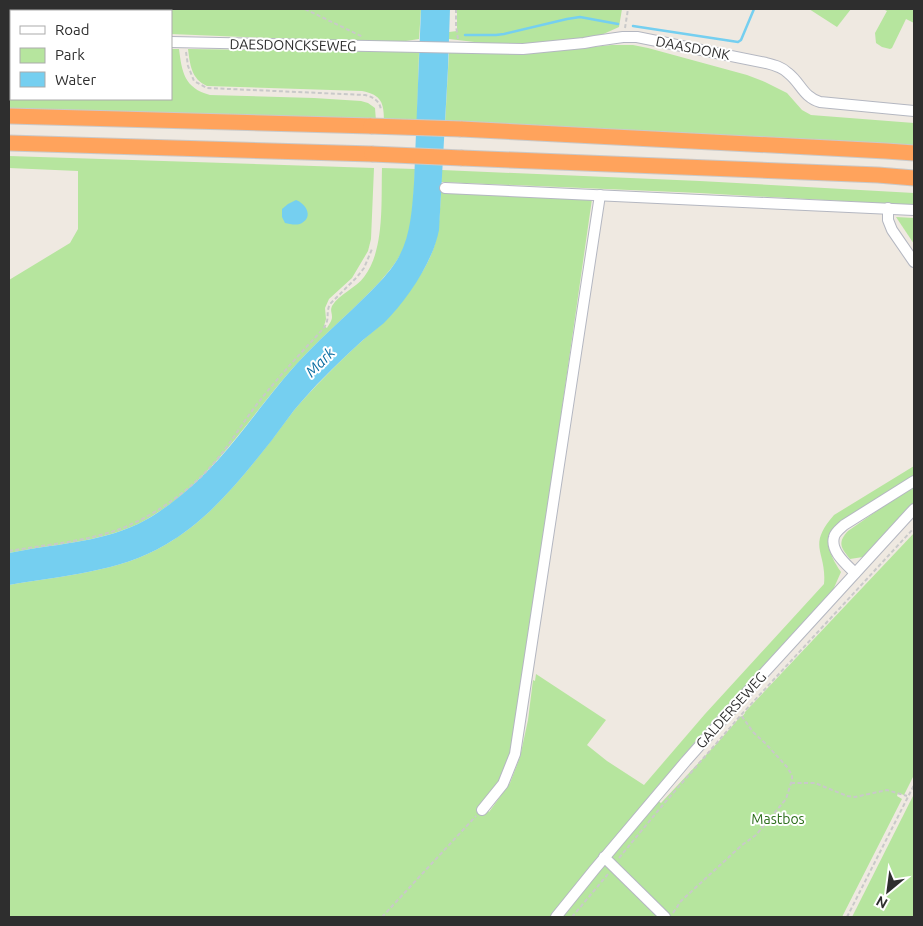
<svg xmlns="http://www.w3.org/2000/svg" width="923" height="926" viewBox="0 0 923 926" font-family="Ubuntu,sans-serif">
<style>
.green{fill:#b6e59e}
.water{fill:#75cff0}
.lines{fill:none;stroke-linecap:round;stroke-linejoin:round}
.stream{stroke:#75cff0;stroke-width:2.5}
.minor-casing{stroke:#b4b7c1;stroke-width:12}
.highway-casing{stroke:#c9c9c9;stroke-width:17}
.path{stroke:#c9c9c9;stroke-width:2;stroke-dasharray:4 2.5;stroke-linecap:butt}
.minor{stroke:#fff;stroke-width:10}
.highway{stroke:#ffa35c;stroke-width:15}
.highway-bridge-casing{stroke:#c9c9c9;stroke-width:17;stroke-linecap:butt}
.highway-bridge{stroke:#ffa35c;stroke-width:15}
.labels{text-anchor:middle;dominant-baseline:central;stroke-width:4;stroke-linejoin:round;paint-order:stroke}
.street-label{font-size:14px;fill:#2e2e2e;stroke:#fff}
.park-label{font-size:14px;fill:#2c6e1b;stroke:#fff}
.water-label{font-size:15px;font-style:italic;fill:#0d6fa3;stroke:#fff}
</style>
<rect width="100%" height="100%" fill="#efe9e1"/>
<g class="green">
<polygon points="10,9 421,9 419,39 393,43 171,34 171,11 14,11"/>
<polygon points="457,9 622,9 619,27 599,36 546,44 500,45 449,39 449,32 457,31"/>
<polygon points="809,9 851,9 837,27"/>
<polygon points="883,9 914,9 914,23 906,19 892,48 890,49 882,47 876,43 875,33 887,11"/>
<path d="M9,20l2,2v77h160v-50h8c3,23 5,39 31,46l104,3 47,3 7,2 7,5 1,13 -367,-11z"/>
<polygon points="612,45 633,45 648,48 747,75 765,82 787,93 802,110 811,115 914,123 914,147 445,124 449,52 540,52"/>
<path d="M188,49l231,3 -2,71 -33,-1c0,-19 -2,-27 -22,-31l-155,-5c-16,-7 -17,-22 -19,-37z"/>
<path d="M9,156l365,12 -3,71 -3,12 -16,27 -23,21 -4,9 1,11 -2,7 3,2c2,-4 5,-7 5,-11 0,-5 -2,-6 0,-11 7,-12 24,-18 32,-29 21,-27 17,-76 18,-109l33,1c-1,21 -2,60 -11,79 -9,18 -23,33 -37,47 -21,21 -43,40 -63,61 -45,47 -78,105 -131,146 -11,8 -23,16 -35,22 -41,19 -86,20 -129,29v-273l61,-37 8,-14v-58l-69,-3z"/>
<polygon points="442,170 700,181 914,193 914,205 699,193 441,182"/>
<path d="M441,192l151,7 -75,523 -6,29 -14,35 -14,18 6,8 21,-29 10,-26 8,-37 5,-40 2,1 1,-7 70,46 -19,25 20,16 37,24 61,-71 119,-130c3,-33 -18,-37 10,-69l80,-49v12l-84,61c-1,15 3,21 11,33l-8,18 -120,131 -63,74 11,8 59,-63 21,-24 1,1 3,-4v-1l169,-179v242l-10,20 -6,-2 -1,3 5,3 -60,118h-833v-332c51,-9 111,-13 156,-40 45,-26 77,-67 109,-108 9,-12 18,-25 28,-36 19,-21 40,-42 61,-61 6,-6 14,-11 20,-17 6,-6 11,-14 17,-21 8,-11 17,-21 24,-33 16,-28 15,-46 17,-77z"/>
<polygon points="896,217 914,218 914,244"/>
<path d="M914,485v20l-51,52 -13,2c-9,-11 -13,-16 -2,-28z"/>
<polygon points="914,794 914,917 852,917"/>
</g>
<g class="water">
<path d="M421,9h29l-2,59 -9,162c-6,32 -32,70 -55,93 -7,6 -14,11 -21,17 -21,19 -42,39 -61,61 -11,12 -20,26 -30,39 -31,39 -63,80 -107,105 -45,27 -105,31 -156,40v-32c43,-9 89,-10 129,-29 11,-5 22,-13 32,-20 17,-13 33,-28 48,-44 30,-33 55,-72 87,-105 20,-21 42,-40 63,-61 10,-10 21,-21 29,-34 14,-23 15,-51 17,-77z"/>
<path d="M296,200c9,3 18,16 6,23 -5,3 -12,1 -17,0l-3,-6v-8l6,-5z"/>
</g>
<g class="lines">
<g class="stream">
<polyline points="633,26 738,42 741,40 754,9"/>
<polyline points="465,35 496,35 504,34 567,19 580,17 618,24"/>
</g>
<defs>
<g id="minor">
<polyline points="9,14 11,15"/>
<path d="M171,42l352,7 61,-6 11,-2 28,-4h14l129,26c8,2 16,4 22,10 13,10 15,24 32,29l94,9"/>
<polyline points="445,188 914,210"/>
<polyline points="888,208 888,220 892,230 914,262"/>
<path d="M855,573c-9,-9 -25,-22 -21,-36 1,-5 7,-9 10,-12l70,-44"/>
<polyline points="482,810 503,784 515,754 600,195"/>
<polyline points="604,857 665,917"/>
<polyline points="556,917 594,870 686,761 764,673 914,509"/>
</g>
<g id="highway">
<polyline points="9,116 371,126"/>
<polyline points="461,129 886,151 914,153"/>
<polyline points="9,143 372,154"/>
<polyline points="462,158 878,175 914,178"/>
</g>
</defs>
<use href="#minor" class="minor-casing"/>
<use href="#highway" class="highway-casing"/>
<g class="path">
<polyline points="305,9 363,37"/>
<polyline points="456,9 456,26 458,39"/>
<polyline points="625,28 628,9"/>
<path d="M186,52l2,14 6,15 13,7 158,7c8,2 15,6 16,15"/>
<path d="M9,551c41,-7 87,-10 125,-28 28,-13 59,-36 79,-59 17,-19 29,-41 45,-61 20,-26 43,-50 65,-74 8,-11 2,-15 7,-25l27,-27 7,-9 8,-19"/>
<polyline points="791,783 815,783 847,796 855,797 887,790 907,796"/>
<polyline points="619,858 661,807 741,715 914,528"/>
<polyline points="673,913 681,901 742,845 756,835 786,799 792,780 792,775 787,767 766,744 753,732 741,715"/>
<polyline points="382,917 476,816"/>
<polyline points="572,917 608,874"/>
<polyline points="847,917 914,785"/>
</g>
<use href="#minor" class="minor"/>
<use href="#highway" class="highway"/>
<defs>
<g id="highway-bridge">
<polyline points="371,126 461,129"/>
<polyline points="372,154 462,158"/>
</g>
</defs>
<use href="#highway-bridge" class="highway-bridge-casing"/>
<use href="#highway-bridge" class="highway-bridge"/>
</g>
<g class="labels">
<g class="street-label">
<text transform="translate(293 45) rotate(1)">DAESDONCKSEWEG</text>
<text transform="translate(693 48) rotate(11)">DAASDONK</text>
<text transform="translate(731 710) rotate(-48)">GALDERSEWEG</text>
</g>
<g class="park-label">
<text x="778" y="819">Mastbos</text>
</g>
<g class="water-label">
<text transform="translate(320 362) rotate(-45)">Mark</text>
</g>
</g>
<rect width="923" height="926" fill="none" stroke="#2e2e2e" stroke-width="20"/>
<rect x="10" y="10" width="162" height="90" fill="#ffffff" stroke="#ababab"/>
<rect x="20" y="26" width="25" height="8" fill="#ffffff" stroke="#ababab"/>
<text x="55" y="35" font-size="15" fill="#2e2e2e">Road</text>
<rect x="20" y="48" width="25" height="15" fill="#b6e59e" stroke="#ababab"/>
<text x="55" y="60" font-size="15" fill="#2e2e2e">Park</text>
<rect x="20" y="72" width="25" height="15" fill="#75cff0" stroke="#ababab"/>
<text x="55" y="85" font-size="15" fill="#2e2e2e">Water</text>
<g transform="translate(888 891) rotate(209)" stroke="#ffffff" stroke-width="4" paint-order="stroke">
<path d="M0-4L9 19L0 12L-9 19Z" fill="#2e2e2e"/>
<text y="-8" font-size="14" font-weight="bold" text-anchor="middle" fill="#2e2e2e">N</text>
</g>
</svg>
